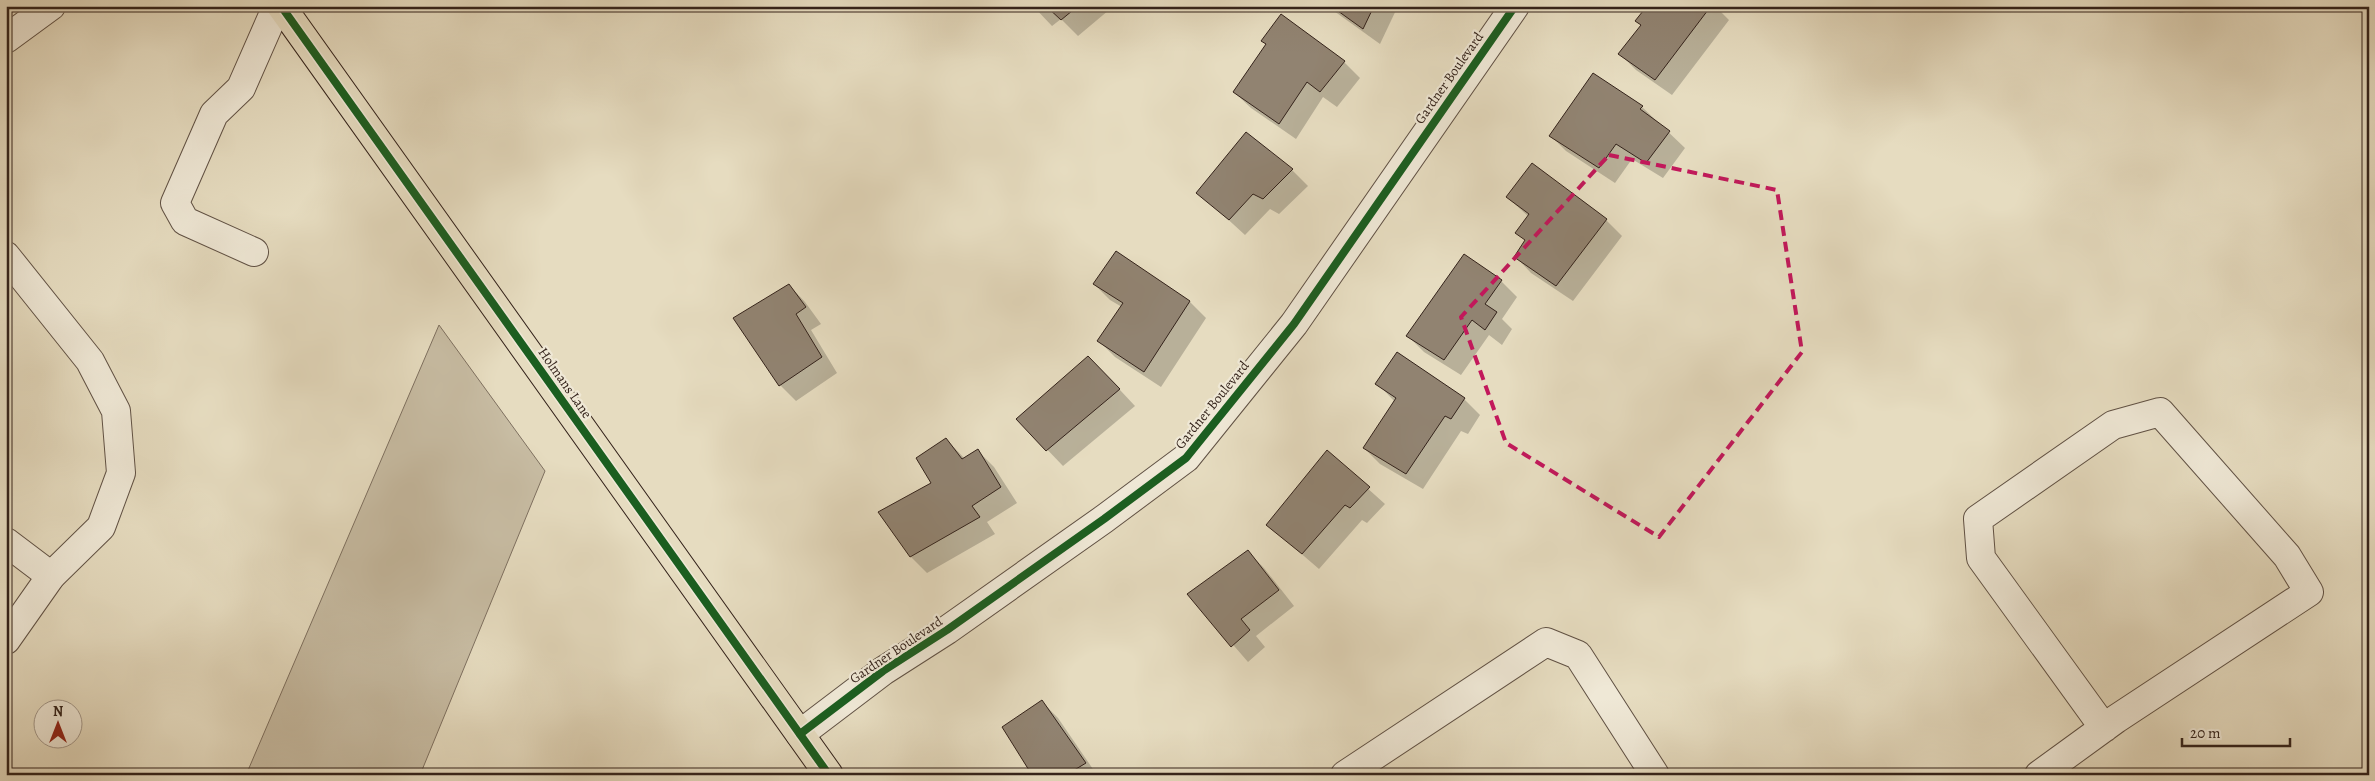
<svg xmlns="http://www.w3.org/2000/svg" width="2375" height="781" viewBox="0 0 2375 781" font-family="Alegreya,serif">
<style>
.green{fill:#c8bda4;stroke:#7e7060}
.shadow{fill:#0003}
.building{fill:#918371;stroke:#34231b}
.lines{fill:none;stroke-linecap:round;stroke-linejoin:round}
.minor-casing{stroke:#605144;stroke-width:30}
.major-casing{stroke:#34231b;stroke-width:30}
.minor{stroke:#efe8d6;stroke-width:28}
.major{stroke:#e6dcc0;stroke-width:28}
.cycleway-casing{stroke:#efe8d6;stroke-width:11}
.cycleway{stroke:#1b5e20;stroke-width:8}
.marked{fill:none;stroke:#c2185b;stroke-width:4;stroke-dasharray:10 6;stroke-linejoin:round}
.labels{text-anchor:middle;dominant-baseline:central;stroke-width:4.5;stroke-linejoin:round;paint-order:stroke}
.street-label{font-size:14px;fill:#34231b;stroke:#efe8d6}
</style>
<rect width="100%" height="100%" fill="#e6dcc0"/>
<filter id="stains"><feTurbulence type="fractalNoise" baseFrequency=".004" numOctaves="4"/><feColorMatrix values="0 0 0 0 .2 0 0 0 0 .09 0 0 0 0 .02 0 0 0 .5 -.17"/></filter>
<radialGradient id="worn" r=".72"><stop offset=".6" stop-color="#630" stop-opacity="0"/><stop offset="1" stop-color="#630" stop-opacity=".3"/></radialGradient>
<polygon class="green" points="439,325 545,471 420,775 246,775"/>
<g class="shadow">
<polygon points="1033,6 1105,6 1109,10 1078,36 1061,19 1052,26"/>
<polygon points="1327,6 1398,6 1380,44"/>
<polygon points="1649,6 1715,6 1729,20 1672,95 1636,70 1620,54 1642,26 1637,21"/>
<polygon points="2113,6 2136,6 2136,8"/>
<polygon points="2173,6 2233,6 2234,10 2214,12 2210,8 2180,13"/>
<polygon points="2251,6 2271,6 2255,10"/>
<polygon points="1263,41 1344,62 1360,78 1337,107 1323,97 1296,139 1251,108 1234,92 1267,45"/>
<polygon points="1594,75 1642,107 1685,148 1663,178 1632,159 1615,183 1566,151 1550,135"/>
<polygon points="1292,170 1308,186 1279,214 1270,209 1245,235 1198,192"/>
<polygon points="1507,197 1606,220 1622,236 1573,301 1531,273 1515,256 1526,241 1517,233 1529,217"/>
<polygon points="1116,252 1190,302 1206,318 1161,387 1115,357 1099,341 1122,307 1110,300 1094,284"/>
<polygon points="1501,281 1517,297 1502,319 1512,329 1502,345 1489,335 1461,375 1424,352 1408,336"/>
<polygon points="789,285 805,302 821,324 811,330 837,373 796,401 780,385 734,318"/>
<polygon points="1104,373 1135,406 1063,466 1018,419"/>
<polygon points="1377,383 1464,399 1480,415 1468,434 1461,431 1423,489 1380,464 1364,448 1395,402"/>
<polygon points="946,439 965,459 977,450 994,467 1017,503 987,522 995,534 927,573 911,557 880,512 933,484"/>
<polygon points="1327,452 1385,504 1367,523 1362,520 1319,569 1268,525"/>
<polygon points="1248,552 1264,568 1294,606 1256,636 1265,647 1248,662 1189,594"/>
<polygon points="1042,702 1058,718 1097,775 1034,775"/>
</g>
<g class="building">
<polygon points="1046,6 1078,6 1061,20"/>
<polygon points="1331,6 1374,6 1363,29"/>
<polygon points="1647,6 1711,6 1655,80 1618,54 1641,25 1635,21"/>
<polygon points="1281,14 1345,61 1320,92 1307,82 1279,124 1233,92 1266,44 1261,41"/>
<polygon points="1593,73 1643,106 1640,109 1670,131 1646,163 1616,144 1599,168 1549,136"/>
<polygon points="1246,132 1293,169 1263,199 1253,194 1229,220 1196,193"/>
<polygon points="1532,163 1607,219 1556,286 1514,257 1525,240 1515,233 1529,214 1506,197"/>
<polygon points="1116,251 1190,301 1144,372 1097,341 1123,303 1093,284"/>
<polygon points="1464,254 1502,280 1485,304 1497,312 1485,330 1472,320 1444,360 1406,336"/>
<polygon points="789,284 806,307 796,314 822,357 779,386 733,318"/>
<polygon points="1397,352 1465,398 1451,419 1445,416 1406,474 1363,448 1396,398 1375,384"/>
<polygon points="1088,356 1120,389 1046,451 1016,419"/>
<polygon points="946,438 962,459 978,449 1001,487 972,506 980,517 910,557 878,512 931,483 916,458"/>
<polygon points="1327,450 1370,487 1350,508 1345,505 1302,554 1266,525"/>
<polygon points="1248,550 1279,590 1241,619 1250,630 1231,647 1187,594"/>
<polygon points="1042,700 1086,763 1066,775 1032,775 1002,727"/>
</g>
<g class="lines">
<defs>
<g id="minor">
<polyline points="6,39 51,6"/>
<polyline points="254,252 185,221 175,203 214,114 241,88 277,6"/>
<polyline points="6,256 90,361 116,411 121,473 101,527 51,576 6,640"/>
<polyline points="6,542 51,576"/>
<polyline points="800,734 883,671 947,630 1104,519 1186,458 1294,324 1515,6"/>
<polyline points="1345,775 1546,642 1578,655 1655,775"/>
<polyline points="2039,775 2116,719 2309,592 2287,556 2160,412 2113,425 1978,519 1981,558 2104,728"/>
</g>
<polyline id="major" points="281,6 829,775"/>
</defs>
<use href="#minor" class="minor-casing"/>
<use href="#major" class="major-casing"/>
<use href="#minor" class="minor"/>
<use href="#major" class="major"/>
<defs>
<g id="cycleway">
<polyline points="281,6 829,775"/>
<polyline points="800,734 883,671 947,630 1104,519 1186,458 1294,324 1515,6"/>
</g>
</defs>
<use href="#cycleway" class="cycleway-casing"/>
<use href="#cycleway" class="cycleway"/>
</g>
<path class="marked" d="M1609,155l168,35 25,162 -143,185 -153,-94 -45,-126z"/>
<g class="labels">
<g class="street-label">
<text transform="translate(1449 78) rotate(-55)">Gardner Boulevard</text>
<text transform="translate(565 383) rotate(55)">Holmans Lane</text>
<text transform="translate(1212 405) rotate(-51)">Gardner Boulevard</text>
<text transform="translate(896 650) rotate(-34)">Gardner Boulevard</text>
</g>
</g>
<rect width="2375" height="781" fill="none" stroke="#e6dcc0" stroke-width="25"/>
<rect x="8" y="8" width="2360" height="766" fill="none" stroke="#34231b" stroke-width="2.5"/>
<rect x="12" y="12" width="2350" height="756" fill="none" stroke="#34231b"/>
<g transform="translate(58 724)"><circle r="24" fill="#efe8d6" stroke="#a4998b"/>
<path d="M0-4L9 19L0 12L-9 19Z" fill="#8f2418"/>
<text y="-8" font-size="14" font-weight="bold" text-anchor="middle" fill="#34231b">N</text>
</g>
<path d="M2182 738v8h108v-8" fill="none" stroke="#34231b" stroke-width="2.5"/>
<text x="2190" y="738" font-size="15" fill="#34231b" stroke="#efe8d6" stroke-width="4" paint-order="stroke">20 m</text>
<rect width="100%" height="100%" filter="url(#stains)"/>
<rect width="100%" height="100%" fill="url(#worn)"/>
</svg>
